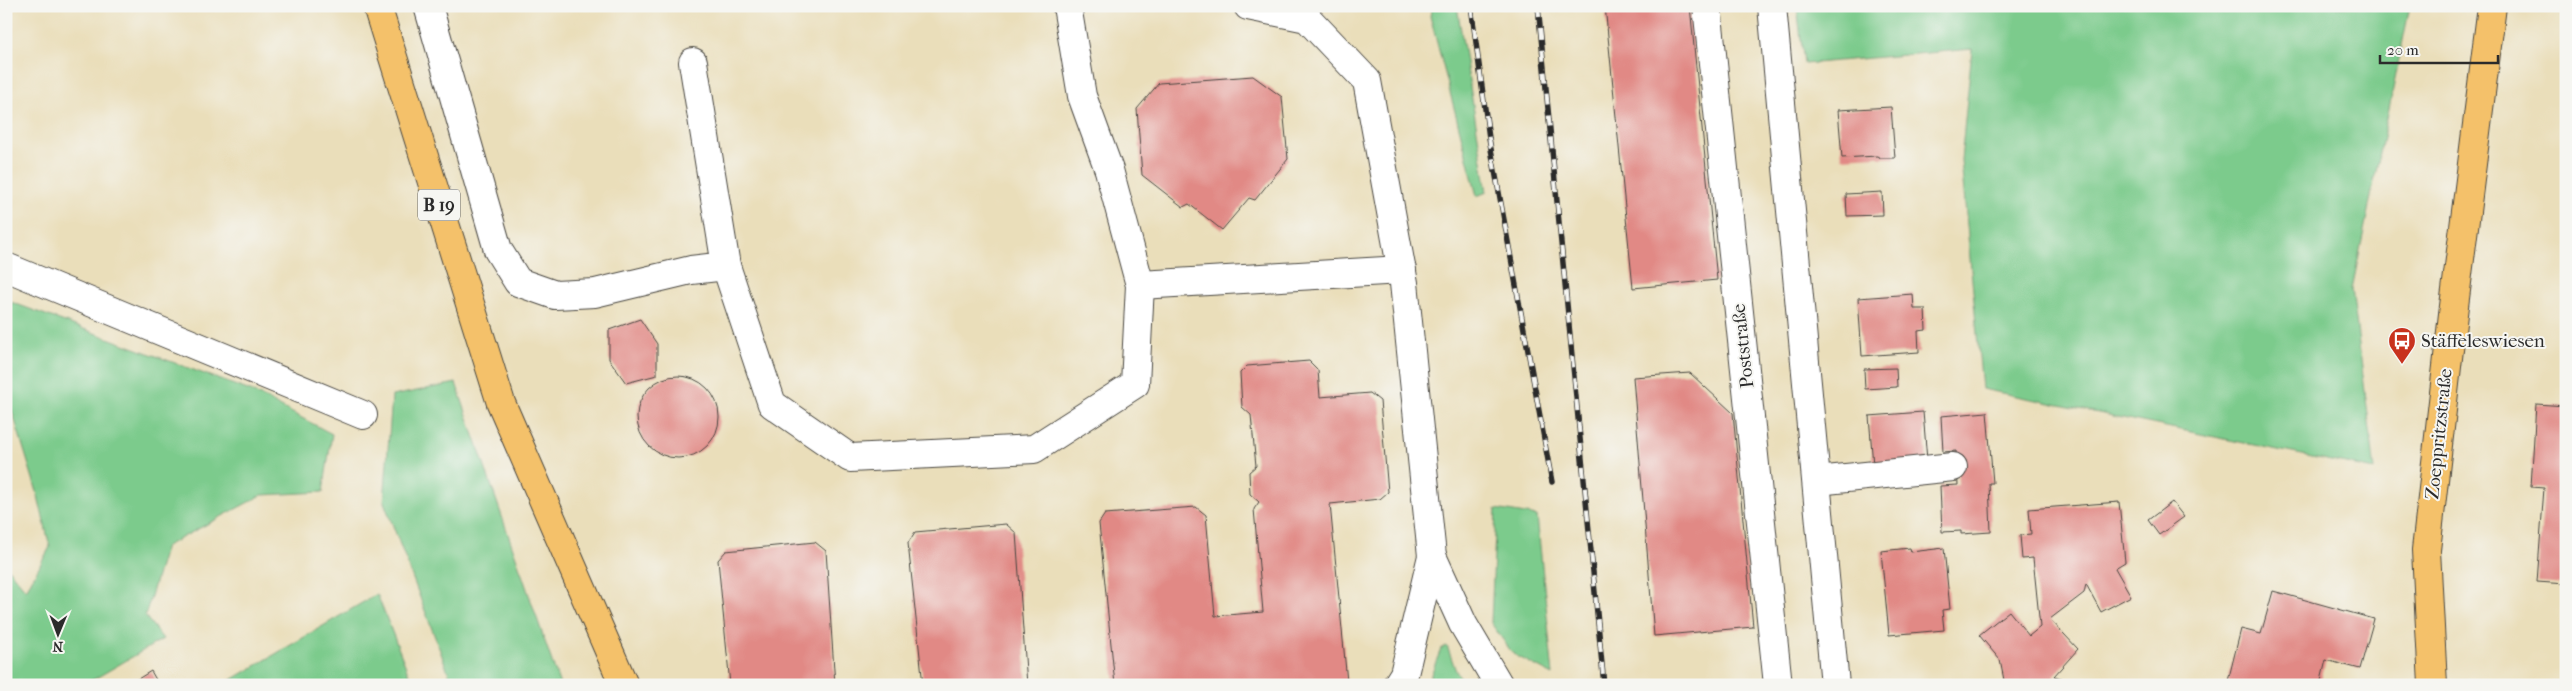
<svg xmlns="http://www.w3.org/2000/svg" width="2572" height="691" viewBox="0 0 2572 691" font-family="'IM FELL French Canon',serif">
<style>
.green{fill:#7ccb8c;stroke:#547b5c}
.building{fill:#e18985}
.lines{fill:none;stroke-linecap:round;stroke-linejoin:round}
.minor-casing{stroke:#484640;stroke-width:30}
.major-casing{stroke:#484640;stroke-width:30}
.minor{stroke:#fff;stroke-width:28}
.major{stroke:#f4c16a;stroke-width:28}
.rail-casing{stroke:#2b2b2b;stroke-width:5.5}
.rail{stroke:#f6f6f2;stroke-width:4;stroke-dasharray:11;stroke-linecap:butt}
.labels{text-anchor:middle;dominant-baseline:central;stroke-width:4;stroke-linejoin:round;paint-order:stroke}
.shield{fill:#f6f6f2;stroke:#686867;stroke-width:1}
.shield-label{font-size:18px;font-weight:bold;fill:#2b2b2b}
.poi-label{font-size:19px;fill:#2b2b2b;stroke:#f6f6f2;text-anchor:start}
.street-label{font-size:19px;fill:#2b2b2b;stroke:#f6f6f2}
</style>
<rect width="100%" height="100%" fill="#f6f6f2"/>
<filter id="ink" filterUnits="userSpaceOnUse"><feTurbulence type="fractalNoise" baseFrequency=".02" numOctaves="2"/><feDisplacementMap in="SourceGraphic" scale="10" xChannelSelector="R" yChannelSelector="G"/><feConvolveMatrix kernelMatrix="1 2 1 2 8 2 1 2 1" color-interpolation-filters="sRGB"/></filter>
<filter id="wash" filterUnits="userSpaceOnUse"><feTurbulence type="fractalNoise" baseFrequency=".0096" numOctaves="4" result="noise"/><feDisplacementMap in="SourceGraphic" scale="20" xChannelSelector="R" yChannelSelector="G"/><feGaussianBlur stdDeviation="1.12" result="paint"/><feColorMatrix in="noise" values="0 0 0 0 0 0 0 0 0 0 0 0 0 0 0 0 0 1.4 0 .05"/><feComposite in="paint" operator="in"/></filter>
<g filter="url(#wash)">
<rect width="100%" height="100%" fill="#eadeba"/>
<g class="green">
<polygon points="1432,6 1457,6 1487,192 1477,196 1430,16"/>
<polygon points="1797,6 2410,6 2352,289 2375,470 1982,389 1961,160 1972,49 1804,64"/>
<polygon points="11,302 253,392 332,434 323,492 262,495 166,546 145,616 163,639 84,685 6,685 6,566 26,590 50,547 37,492 6,391 6,331"/>
<polygon points="456,383 560,685 453,685 384,502 392,396"/>
<polygon points="1496,509 1537,516 1553,675 1513,654 1491,623"/>
<polygon points="377,594 413,685 223,685"/>
<polygon points="1447,646 1456,671 1466,685 1427,685 1441,649"/>
</g>
<g id="blocks">
<g class="building">
<polygon points="1605,6 1690,6 1717,280 1633,288"/>
<polygon points="1253,76 1282,97 1288,159 1255,200 1249,198 1222,230 1189,204 1183,207 1142,175 1137,109 1159,83"/>
<polygon points="1891,107 1895,158 1880,158 1877,156 1842,158 1838,110"/>
<polygon points="1882,192 1883,215 1847,216 1846,194"/>
<polygon points="1913,294 1914,309 1925,309 1926,330 1918,331 1919,352 1862,356 1858,298"/>
<polygon points="640,319 657,344 657,375 626,383 609,359 609,330"/>
<polygon points="1309,361 1318,370 1320,397 1370,393 1380,401 1388,492 1380,499 1330,504 1347,682 1343,685 1115,685 1099,523 1105,514 1196,507 1206,515 1215,616 1263,612 1254,509 1259,502 1250,494 1249,472 1256,466 1251,415 1242,407 1240,373 1247,366"/>
<polygon points="1896,368 1897,387 1865,389 1864,369"/>
<polygon points="1690,373 1733,413 1753,627 1654,636 1633,377"/>
<circle cx="678" cy="417" r="41"/>
<polygon points="2536,404 2566,406 2566,584 2537,582 2544,488 2531,487"/>
<polygon points="1923,412 1927,460 1873,465 1869,416"/>
<polygon points="1987,412 1993,483 1989,483 1991,532 1961,534 1961,531 1942,532 1940,486 1958,485 1956,451 1943,452 1941,416"/>
<polygon points="2119,502 2125,562 2115,568 2131,596 2101,612 2086,584 2084,593 2050,619 2078,649 2054,676 2085,685 2005,685 2000,660 1979,635 2009,611 2029,636 2040,627 2033,558 2022,559 2020,535 2031,534 2029,509"/>
<polygon points="2172,502 2184,517 2159,535 2148,520"/>
<polygon points="1006,524 1016,533 1027,685 923,685 908,543 915,532"/>
<polygon points="815,542 826,551 835,685 730,685 718,560 726,551"/>
<polygon points="1910,548 1911,552 1944,548 1950,609 1942,610 1944,630 1889,635 1881,551"/>
<polygon points="2273,591 2374,619 2360,669 2326,660 2320,685 2227,685 2241,629 2261,634"/>
<polygon points="151,671 159,685 128,685"/>
</g>
</g>
</g>
<g filter="url(#ink)">
<use href="#blocks" fill-opacity="0" stroke="#484640" stroke-width="1"/>
<g class="lines">
<defs>
<g id="minor">
<polyline points="428,6 498,250 518,282 555,295 595,293 691,270 726,266"/>
<polyline points="1248,6 1307,18 1367,81 1404,283 1432,556 1404,674 1397,685"/>
<polyline points="1707,6 1778,685"/>
<polyline points="1772,6 1835,685"/>
<polyline points="693,62 726,266 772,404 850,458 1034,449 1135,384 1140,285 1109,170 1082,96 1067,6"/>
<polyline points="6,267 363,415"/>
<polyline points="1140,285 1402,270"/>
<polyline points="1817,481 1953,467"/>
<polyline points="1432,556 1463,624 1499,685"/>
</g>
<g id="major">
<polyline points="377,6 501,403 624,685"/>
<polyline points="2433,685 2426,550 2453,314 2492,6"/>
</g>
</defs>
<use href="#minor" class="minor-casing"/>
<use href="#major" class="major-casing"/>
<use href="#minor" class="minor"/>
<use href="#major" class="major"/>
<defs>
<g id="rail">
<polyline points="1471,6 1489,138 1552,482"/>
<polyline points="1538,6 1604,685"/>
</g>
</defs>
<use href="#rail" class="rail-casing"/>
<use href="#rail" class="rail"/>
</g>
</g>
<defs>
<symbol id="bus-pin" viewBox="-11 -11 22 30"><path d="M0 17L-7.5 6A9.5 9.5 0 1 1 7.5 6Z" fill="#c8321e" stroke="#f6f6f2"/><path d="M-5-6H5V4H4V6H2V4H-2V6H-4V4H-5ZM-3.5-4V0h7V-4ZM-3.5 1.2v1.5H-2V1.2ZM2 1.2v1.5H3.5V1.2Z" fill="#fff"/></symbol>
</defs>
<g fill-rule="evenodd">
<use href="#bus-pin" x="2386" y="325" width="32" height="43"/>
</g>
<g class="labels">
<rect class="shield" x="418" y="189.5" width="42" height="31" rx="4"/>
<g class="shield-label">
<text x="439" y="205">B 19</text>
</g>
<g class="poi-label">
<text x="2421" y="341">Stäffeleswiesen</text>
</g>
<g class="street-label">
<text transform="translate(1743 346) rotate(-96)">Poststraße</text>
<text transform="translate(2439 434) rotate(-84)">Zoeppritzstraße</text>
</g>
</g>
<rect width="2572" height="691" fill="none" stroke="#f6f6f2" stroke-width="25"/>
<g transform="translate(58 634) rotate(181)" stroke="#f6f6f2" stroke-width="4" paint-order="stroke">
<path d="M0-4L9 19L0 12L-9 19Z" fill="#2b2b2b"/>
<text y="-8" font-size="14" font-weight="bold" text-anchor="middle" fill="#2b2b2b">N</text>
</g>
<path d="M2380 55v8h118v-8" fill="none" stroke="#2b2b2b" stroke-width="2.5"/>
<text x="2387" y="55" font-size="15" fill="#2b2b2b" stroke="#f6f6f2" stroke-width="4" paint-order="stroke">20 m</text>
</svg>
